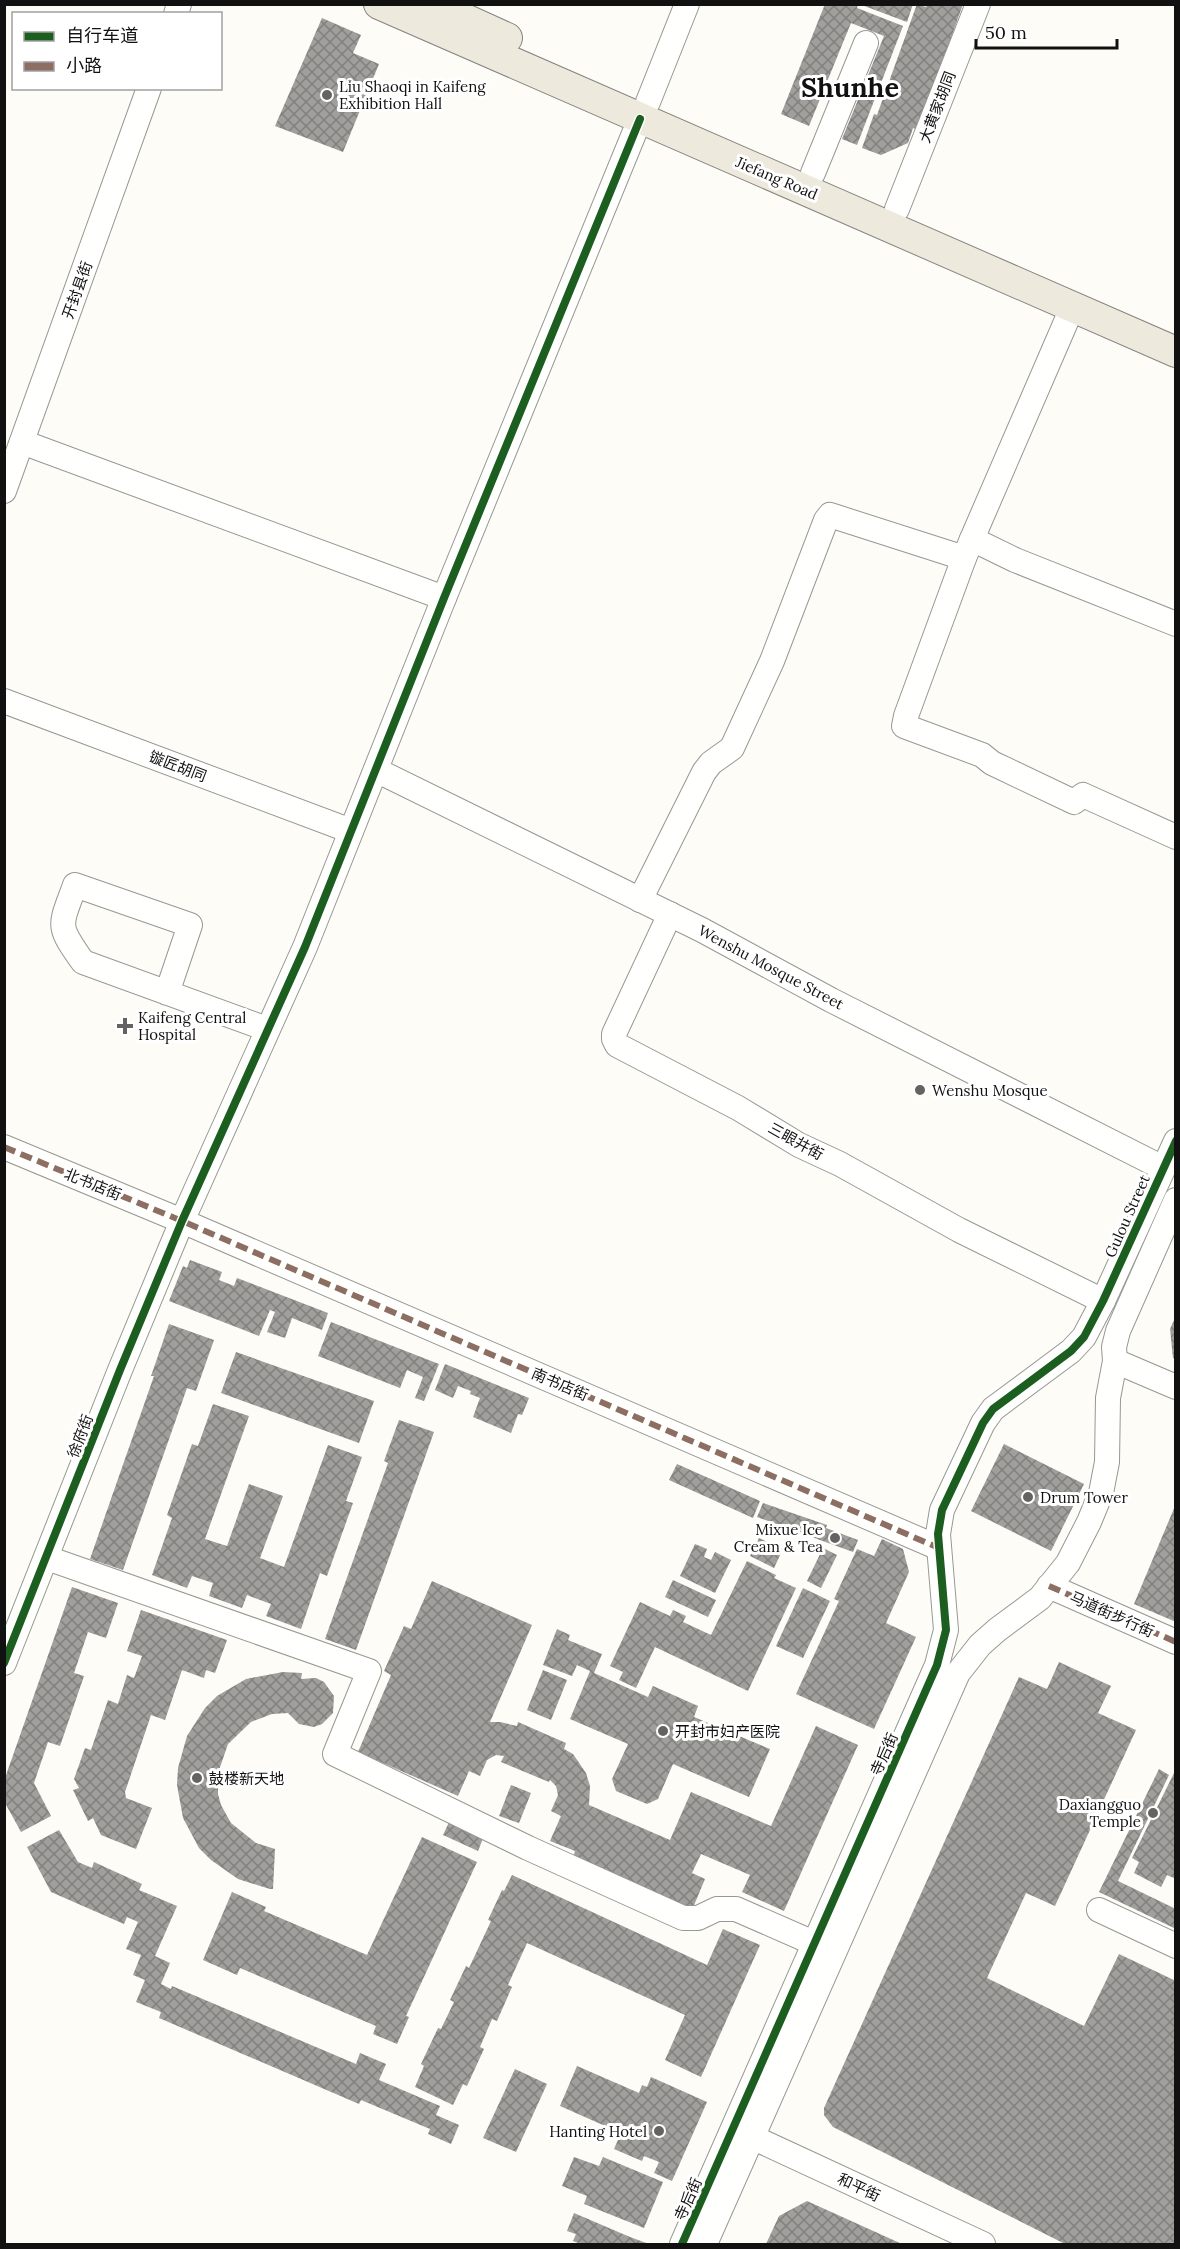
<svg xmlns="http://www.w3.org/2000/svg" width="1180" height="2249" viewBox="0 0 1180 2249" font-family="Lora,'Noto Sans SC',serif">
<style>
.building{fill:url(#building-cross-hatch)}
.lines{fill:none;stroke-linecap:round;stroke-linejoin:round}
.minor-casing{stroke:#979795;stroke-width:26}
.major-casing{stroke:#858482;stroke-width:32}
.minor{stroke:#fffffe;stroke-width:24}
.major{stroke:#ede9dc;stroke-width:30}
.quiet{stroke:#8d6e63;stroke-width:6;stroke-dasharray:12 6;stroke-linecap:butt}
.cycleway-casing{stroke:#fff;stroke-width:11}
.cycleway{stroke:#1b5e20;stroke-width:8}
.poi-dot{fill:#646362;stroke:#fff;stroke-width:2}
.labels{text-anchor:middle;dominant-baseline:central;stroke-width:6;stroke-linejoin:round;paint-order:stroke}
.poi-label{font-size:15px;fill:#111;stroke:#fff;text-anchor:start}
.street-label{font-size:15px;fill:#111;stroke:#fff}
.town-label{font-size:27px;font-weight:bold;fill:#111;stroke:#fff}
</style>
<defs>
<pattern id="building-cross-hatch" width="8" height="8" patternUnits="userSpaceOnUse" patternTransform="scale(1.5)"><rect width="8" height="8" fill="#a19f9c"/><path d="M0 0l8 8M0 8l8-8" fill="none" stroke="#82807e"/></pattern>
</defs>
<rect width="100%" height="100%" fill="#fdfcf7"/>
<g class="building">
<polygon points="825,4 858,4 857,8 903,26 857,145 842,139 884,36 851,23 809,126 781,114"/>
<polygon points="859,4 913,4 907,22"/>
<polygon points="917,4 926,7 927,4 963,4 951,38 954,39 921,131 913,128 908,143 881,155 862,148 874,114 877,115"/>
<polygon points="322,18 361,35 353,53 379,64 343,152 275,126"/>
<polygon points="190,1260 222,1272 219,1280 234,1286 237,1278 328,1313 322,1330 292,1318 285,1338 267,1332 275,1312 270,1310 259,1336 169,1301 183,1266 187,1268"/>
<polygon points="1176,1316 1176,1359 1173,1358 1170,1329"/>
<polygon points="331,1322 439,1364 424,1401 415,1398 423,1377 407,1370 400,1388 318,1356"/>
<polygon points="169,1324 214,1340 196,1391 187,1388 123,1570 90,1559 154,1376 151,1376"/>
<polygon points="236,1352 374,1401 359,1443 221,1393"/>
<polygon points="445,1364 529,1398 522,1415 518,1414 511,1433 473,1417 480,1398 470,1394 471,1391 458,1386 453,1398 435,1390"/>
<polygon points="213,1404 249,1416 205,1539 227,1546 249,1484 283,1496 260,1558 284,1567 328,1445 362,1457 346,1501 353,1503 327,1576 320,1573 301,1629 266,1616 271,1604 247,1595 242,1608 209,1596 213,1583 192,1576 187,1588 152,1575 172,1518 167,1515 192,1444 198,1446"/>
<polygon points="399,1420 434,1432 356,1650 325,1639 388,1463 384,1461"/>
<polygon points="1004,1444 1084,1484 1051,1551 971,1511"/>
<polygon points="677,1464 760,1501 753,1518 669,1480"/>
<polygon points="763,1503 827,1525 826,1528 858,1540 853,1552 757,1517"/>
<polygon points="1175,1506 1176,1506 1176,1622 1134,1604"/>
<polygon points="759,1538 783,1549 774,1568 750,1556"/>
<polygon points="882,1539 903,1549 909,1572 886,1623 916,1637 874,1729 796,1694 839,1601 834,1599 857,1549 874,1556"/>
<polygon points="695,1544 707,1549 704,1557 711,1560 715,1552 731,1560 715,1593 680,1576"/>
<polygon points="823,1548 837,1555 821,1588 807,1581"/>
<polygon points="747,1561 776,1575 774,1578 796,1588 748,1691 655,1647 636,1688 619,1680 623,1672 610,1666 640,1602 670,1616 673,1610 686,1616 683,1622 711,1635"/>
<polygon points="673,1580 716,1600 708,1617 665,1597"/>
<polygon points="432,1581 532,1625 490,1722 500,1722 517,1726 518,1722 566,1743 564,1749 573,1754 586,1773 590,1786 589,1805 670,1840 691,1792 771,1826 816,1726 858,1745 784,1911 742,1892 750,1875 701,1854 692,1873 705,1879 692,1910 573,1858 575,1851 550,1841 561,1816 551,1811 558,1795 556,1786 550,1780 549,1782 501,1762 504,1756 496,1755 487,1760 480,1776 469,1771 458,1796 358,1752 391,1675 384,1671 404,1626 411,1629"/>
<polygon points="72,1587 118,1603 106,1638 88,1632 74,1673 84,1676 60,1746 48,1742 34,1783 51,1816 21,1832 4,1801 4,1781"/>
<polygon points="803,1588 830,1601 803,1658 776,1646"/>
<polygon points="141,1610 227,1640 215,1673 206,1670 204,1678 182,1670 165,1720 151,1715 125,1792 126,1798 152,1808 136,1849 101,1835 93,1818 88,1821 73,1790 79,1788 74,1779 85,1748 91,1750 108,1700 118,1704 127,1675 134,1678 142,1656 127,1651"/>
<polygon points="557,1629 570,1635 568,1640 602,1654 594,1673 648,1697 653,1686 698,1706 694,1717 770,1749 749,1797 673,1764 658,1799 647,1804 616,1791 612,1779 628,1744 570,1719 590,1671 577,1665 572,1676 543,1665"/>
<polygon points="1059,1662 1111,1686 1098,1713 1136,1730 1055,1906 1026,1893 987,1978 1084,2026 1119,1954 1176,1981 1176,2244 1065,2244 833,2127 824,2115 824,2108 1019,1677 1047,1689"/>
<polygon points="543,1670 567,1680 551,1720 527,1710"/>
<polygon points="283,1672 302,1673 301,1679 316,1678 324,1682 334,1696 333,1713 322,1724 314,1727 299,1724 288,1713 272,1714 251,1722 228,1744 218,1773 218,1794 221,1805 231,1823 256,1843 275,1849 273,1889 270,1889 238,1879 211,1860 199,1848 183,1818 177,1785 178,1768 187,1736 205,1708 217,1696 246,1679"/>
<polygon points="1159,1769 1169,1775 1118,1881 1176,1909 1176,1929 1099,1892"/>
<polygon points="1176,1769 1176,1879 1167,1875 1161,1887 1134,1873 1139,1862 1132,1858"/>
<polygon points="511,1785 531,1793 519,1823 499,1816"/>
<polygon points="450,1820 484,1836 478,1851 443,1835"/>
<polygon points="59,1830 78,1862 92,1868 94,1862 142,1884 139,1890 177,1906 155,1956 170,1963 161,1984 171,1989 172,1986 356,2064 360,2053 386,2064 379,2080 440,2106 436,2115 459,2125 451,2144 428,2134 430,2129 361,2100 359,2104 159,2018 161,2012 136,2002 145,1980 133,1975 141,1955 126,1949 138,1922 127,1917 124,1924 51,1892 27,1847"/>
<polygon points="422,1837 477,1862 406,2016 409,2017 397,2044 373,2034 376,2026 240,1968 237,1975 203,1960 232,1892 266,1907 264,1911 367,1955"/>
<polygon points="512,1875 707,1965 723,1929 760,1945 701,2077 665,2060 685,2015 527,1943 508,1985 512,1987 497,2021 492,2019 480,2047 484,2049 467,2086 463,2084 453,2105 415,2087 424,2066 421,2064 438,2028 441,2029 454,2002 450,2000 466,1966 469,1968 491,1921 488,1920 502,1890 504,1891"/>
<polygon points="577,2066 639,2093 642,2085 647,2087 651,2077 707,2102 672,2181 654,2173 659,2162 644,2156 642,2161 614,2149 621,2133 560,2106"/>
<polygon points="515,2069 547,2084 516,2152 483,2138"/>
<polygon points="574,2157 599,2166 603,2157 663,2182 644,2228 584,2204 587,2196 562,2186"/>
<polygon points="807,2201 902,2244 766,2244 779,2216"/>
<polygon points="574,2213 630,2237 649,2244 581,2244 573,2241 576,2234 567,2231"/>
</g>
<g class="lines">
<defs>
<g id="minor">
<polyline points="176,14 179,4"/>
<polyline points="648,102 687,4"/>
<polyline points="813,173 866,43"/>
<polyline points="897,209 978,4"/>
<polyline points="1072,308 972,539 1015,560 1176,624"/>
<polyline points="22,442 444,598"/>
<polyline points="4,491 149,88"/>
<polyline points="964,558 906,716 904,726 982,755 992,763 1074,802 1083,795 1176,837"/>
<polyline points="4,701 351,831"/>
<polyline points="376,770 702,930 831,1000 1163,1168"/>
<polyline points="640,900 704,772 711,763 732,748 772,661 826,520 830,515 964,558 972,539"/>
<polyline points="670,914 614,1034 614,1039 617,1045 738,1108 799,1145 840,1164 959,1230 1103,1301"/>
<path d="M167,993l23,-68 -115,-40c-15,42 -19,39 8,77l184,67"/>
<polyline points="4,1147 182,1221 939,1548"/>
<polyline points="1115,1361 1176,1387"/>
<polyline points="47,1558 369,1671 335,1754 528,1848 683,1918 698,1918 717,1909 736,1909 816,1944"/>
<polyline points="1049,1586 1176,1642"/>
<polyline points="4,1663 120,1370 182,1221 305,947 444,598 640,119"/>
<polyline points="1099,1910 1176,1946"/>
<polyline points="739,2131 983,2244"/>
<polyline points="682,2244 937,1665 946,1630 938,1534 942,1510 983,1423 993,1409 1071,1351 1084,1337 1103,1301 1176,1141"/>
<polyline points="705,2244 958,1673 980,1645 997,1630 1040,1598 1068,1563 1089,1522 1101,1493 1107,1462 1108,1398 1115,1361 1114,1347 1118,1331 1176,1200"/>
</g>
<g id="major">
<polyline points="379,4 1176,352"/>
<polyline points="432,4 507,38"/>
</g>
</defs>
<use href="#minor" class="minor-casing"/>
<use href="#major" class="major-casing"/>
<use href="#minor" class="minor"/>
<use href="#major" class="major"/>
<g class="quiet">
<polyline points="4,1147 182,1221 939,1548"/>
<polyline points="1049,1586 1176,1642"/>
</g>
<defs>
<g id="cycleway">
<polyline points="4,1663 120,1370 182,1221 305,947 444,598 640,119"/>
<polyline points="682,2244 937,1665 946,1630 938,1534 942,1510 983,1423 993,1409 1071,1351 1084,1337 1103,1301 1176,1141"/>
</g>
</defs>
<use href="#cycleway" class="cycleway-casing"/>
<use href="#cycleway" class="cycleway"/>
</g>
<g class="poi-dot">
<circle cx="327" cy="95" r="6"/>
<path d="M122 1017h6v6h6v6h-6v6h-6v-6h-6v-6h6z"/>
<circle cx="920" cy="1090" r="6"/>
<circle cx="1028" cy="1497" r="6"/>
<circle cx="835" cy="1538" r="6"/>
<circle cx="663" cy="1731" r="6"/>
<circle cx="197" cy="1778" r="6"/>
<circle cx="1153" cy="1813" r="6"/>
<circle cx="659" cy="2131" r="6"/>
</g>
<g class="labels">
<g class="poi-label">
<text x="339" y="86">Liu Shaoqi in Kaifeng<tspan x="339" dy="17">Exhibition Hall</tspan></text>
<text x="138" y="1017">Kaifeng Central<tspan x="138" dy="17">Hospital</tspan></text>
<text x="932" y="1090">Wenshu Mosque</text>
<text x="1040" y="1497">Drum Tower</text>
<text x="823" y="1529" text-anchor="end">Mixue Ice<tspan x="823" dy="17">Cream &amp; Tea</tspan></text>
<text x="675" y="1731">开封市妇产医院</text>
<text x="209" y="1778">鼓楼新天地</text>
<text x="1141" y="1804" text-anchor="end">Daxiangguo<tspan x="1141" dy="17">Temple</tspan></text>
<text x="647" y="2131" text-anchor="end">Hanting Hotel</text>
</g>
<g class="street-label">
<text transform="translate(937 107) rotate(-69)">大黄家胡同</text>
<text transform="translate(777 178) rotate(23)">Jiefang Road</text>
<text transform="translate(77 290) rotate(-70)">开封县街</text>
<text transform="translate(178 766) rotate(21)">镟匠胡同</text>
<text transform="translate(771 967) rotate(28)">Wenshu Mosque Street</text>
<text transform="translate(796 1141) rotate(29)">三眼井街</text>
<text transform="translate(93 1184) rotate(22)">北书店街</text>
<text transform="translate(1127 1216) rotate(-66)">Gulou Street</text>
<text transform="translate(560 1384) rotate(23)">南书店街</text>
<text transform="translate(80 1436) rotate(-69)">徐府街</text>
<text transform="translate(1112 1614) rotate(24)">马道街步行街</text>
<text transform="translate(884 1754) rotate(-66)">寺后街</text>
<text transform="translate(859 2187) rotate(25)">和平街</text>
<text transform="translate(688 2199) rotate(-66)">寺后街</text>
</g>
<g class="town-label">
<text x="850" y="87">Shunhe</text>
</g>
</g>
<rect width="1180" height="2249" fill="none" stroke="#111111" stroke-width="12"/>
<rect x="12" y="12" width="210" height="78" fill="#ffffff" stroke="#a0a0a0" stroke-width="1.5"/>
<rect x="24" y="32" width="30" height="9" fill="#1b5e20" stroke="#a0a0a0" stroke-width="1.5"/>
<text x="66" y="42" font-size="18" fill="#111111">自行车道</text>
<rect x="24" y="62" width="30" height="9" fill="#8d6e63" stroke="#a0a0a0" stroke-width="1.5"/>
<text x="66" y="72" font-size="18" fill="#111111">小路</text>
<path d="M976 39v9h141v-9" fill="none" stroke="#111111" stroke-width="3"/>
<text x="985" y="39" font-size="18" fill="#111111" stroke="#ffffff" stroke-width="4.5" paint-order="stroke">50 m</text>
</svg>
